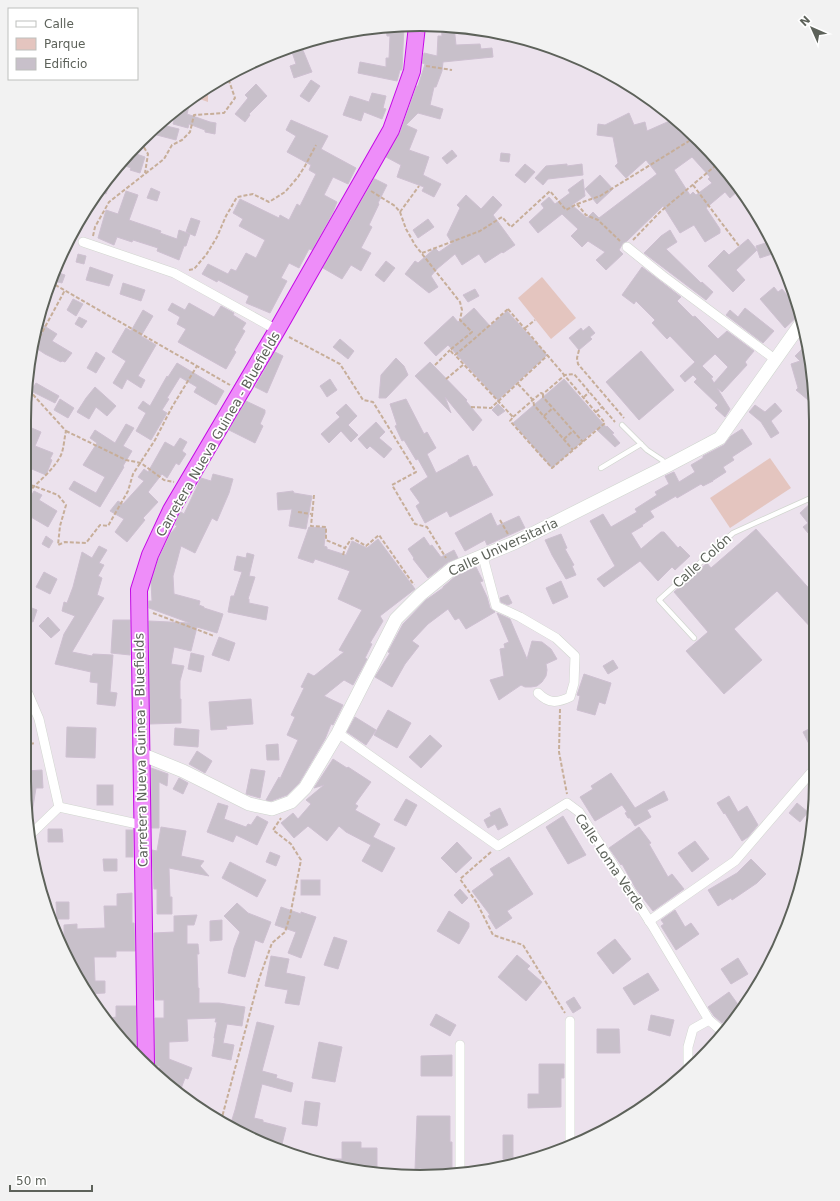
<svg xmlns="http://www.w3.org/2000/svg" width="840" height="1201" viewBox="0 0 840 1201" font-family="'DejaVu Sans',sans-serif">
<style>
.green{fill:#e4c5bf}
.building{fill:#c8c0ca;stroke:#cec0d1;fill-rule:evenodd}
.lines{fill:none;stroke-linecap:round;stroke-linejoin:round}
.lane-casing{stroke:#d1d6cf;stroke-width:6}
.street-casing{stroke:#d1d6cf;stroke-width:10}
.secondary-casing{stroke:#ced5cd;stroke-width:14}
.highway-casing{stroke:#c408e6;stroke-width:18}
.path{stroke:#c7ae99;stroke-width:2;stroke-dasharray:4 2;stroke-linecap:butt}
.lane{stroke:#fff;stroke-width:4.5}
.street{stroke:#fff;stroke-width:9}
.secondary{stroke:#fff;stroke-width:13}
.highway{stroke:#ee8df9;stroke-width:16}
.labels{text-anchor:middle;dominant-baseline:central;stroke-width:3.5;stroke-linejoin:round;paint-order:stroke}
.street-label{font-size:13px;fill:#5d625a;stroke:#fff}
.rim{fill:none;stroke:#5d625a;stroke-width:2}
</style>
<rect width="100%" height="100%" fill="#ece2ed"/>
<g class="green">
<polygon points="208,87 208,102 194,97"/>
<polygon points="542,277 576,318 551,339 518,298"/>
<polygon points="770,458 791,488 730,528 710,498"/>
</g>
<g class="building">
<polygon points="441,25 454,26 456,45 480,44 481,49 492,48 493,57 443,62 442,71 436,87 434,87 430,105 443,109 440,119 418,113 406,125 417,130 409,150 429,157 423,175 441,184 434,197 422,191 424,187 397,177 401,165 386,157 400,133 417,86 418,86 425,64 422,63 424,53 437,56 438,36 442,36"/>
<polygon points="404,26 402,70 400,70 397,81 358,73 360,62 386,67 386,58 389,58 390,36 387,36 386,27"/>
<polygon points="300,43 312,72 294,78 290,66 296,64 290,46"/>
<polygon points="311,80 320,86 309,102 300,96"/>
<polygon points="256,84 267,96 249,114 250,115 245,122 235,114 248,98 245,95"/>
<polygon points="372,93 386,96 383,108 386,109 382,119 364,112 361,121 343,115 350,96 369,102"/>
<polygon points="183,105 189,106 187,114 210,122 216,123 215,134 205,132 205,130 189,124 188,128 173,124 177,109"/>
<path d="M629,113l5,12 11,-3 2,9 27,-12 5,13 6,-4 14,13 -1,1 23,25 1,-1 17,24 -9,8 -5,-6 -19,16 14,21v4l-15,9 -11,-17 -14,8 -17,-27 -36,35 -4,2 -4,7 4,4 -17,16 -10,-10 9,-8 -17,-11 -6,6 -11,-11 7,-7 -16,-15 -24,19 -9,-11 15,-14 -3,-4 8,-7 6,7 15,-11 -2,-3 15,-11 2,17 -13,9 15,13 6,-6 6,6 58,-44 -11,-14 -20,18 -11,-12 3,-3 -5,-26 -16,-2 1,-11 7,1zM692,157l18,20 -2,2 4,4 -16,12 -3,-3 -3,3 -16,-25z"/>
<polygon points="291,120 328,136 321,149 356,168 348,184 333,177 324,195 337,202 333,212 312,250 309,249 299,268 289,263 281,278 287,281 270,313 246,303 249,296 218,280 217,282 202,274 208,264 228,274 231,269 236,271 246,253 256,258 265,240 239,226 243,219 233,213 240,199 279,218 280,215 289,220 297,204 300,206 316,174 309,170 311,165 287,152 296,136 286,130"/>
<polygon points="158,124 179,129 176,140 149,133"/>
<polygon points="452,150 457,156 447,164 442,158"/>
<polygon points="131,152 145,157 140,173 130,170 131,168 120,164"/>
<polygon points="501,153 510,154 509,162 500,161"/>
<polygon points="525,164 535,172 525,183 515,175"/>
<polygon points="567,164 567,166 582,164 583,175 548,179 543,185 535,178 546,166"/>
<polygon points="113,171 114,171 106,194 98,191 106,179"/>
<polygon points="600,175 613,189 597,204 585,189"/>
<polygon points="374,179 375,179 387,185 378,203 379,204 369,225 372,227 361,248 371,253 361,271 351,265 342,279 323,268"/>
<polygon points="151,188 160,192 157,201 147,198"/>
<polygon points="126,191 138,195 129,220 161,231 160,233 177,239 179,230 190,234 186,246 184,246 179,260 157,251 158,248 133,240 132,242 117,237 114,245 98,238 106,210 118,214"/>
<polygon points="466,195 481,209 493,196 502,205 493,215 515,245 503,253 502,252 485,263 479,254 462,265 455,254 437,269 431,276 438,287 429,293 405,274 415,261 418,263 435,248 439,252 452,243 447,235 460,208 457,205"/>
<polygon points="191,218 200,221 195,236 186,232"/>
<polygon points="428,219 434,227 418,238 413,230"/>
<polygon points="670,230 677,242 666,249 701,283 702,282 713,292 706,300 644,253 661,236"/>
<polygon points="748,239 757,250 736,270 745,280 733,292 708,266 724,250 729,255"/>
<polygon points="772,241 778,252 760,258 756,246"/>
<polygon points="78,254 86,256 84,264 76,262"/>
<polygon points="386,261 395,268 384,282 375,275"/>
<polygon points="90,267 113,275 109,286 86,280"/>
<path d="M642,267l39,30 -4,4 16,16 2,-1 23,23 9,-8 27,20 -9,11 2,3 -25,27 -5,-4 13,21 -5,8 -10,-9 3,-3 -24,-23 3,-3 -4,-4 -8,7 -5,-6 15,-14 -25,-26 -3,3 -15,-16 3,-3 -19,-19 -2,3 -12,-9zM715,354l13,13 -14,16 -3,-5 2,-1 -11,-11z"/>
<polygon points="56,272 65,275 62,283 54,281"/>
<polygon points="123,283 145,290 141,301 120,294"/>
<polygon points="774,287 778,292 782,289 799,309 800,314 785,328 760,299"/>
<polygon points="475,289 479,296 468,302 463,295"/>
<polygon points="73,299 83,304 76,316 67,310"/>
<polygon points="172,303 185,310 189,303 214,317 221,306 234,313 233,315 246,323 242,329 245,331 234,350 236,352 226,369 178,342 186,329 177,324 180,317 168,310"/>
<polygon points="474,308 490,326 507,311 547,355 498,400 448,345 436,356 424,343 453,316 458,322"/>
<polygon points="745,308 774,331 763,343 726,315 730,310 738,317"/>
<polygon points="143,310 153,316 141,336 156,345 138,376 145,380 141,388 127,379 122,389 113,383 126,361 112,352 126,328 131,331"/>
<polygon points="79,317 87,321 82,328 75,324"/>
<polygon points="38,322 57,334 52,341 72,353 65,362 62,361 61,362 45,354 36,348 37,346 32,343"/>
<polygon points="589,326 595,333 590,337 592,339 579,350 569,338 581,328 583,331"/>
<polygon points="340,339 354,351 348,359 333,347"/>
<polygon points="807,344 813,368 813,404 796,390 798,388 791,364 800,361 795,356"/>
<polygon points="641,351 674,390 639,420 606,382"/>
<polygon points="96,352 105,358 96,373 87,368"/>
<polygon points="275,352 283,356 267,393 255,387"/>
<polygon points="396,358 404,366 408,375 386,398 379,398 381,375"/>
<polygon points="430,362 467,400 466,401 482,420 473,431 445,397 451,413 415,376"/>
<polygon points="177,363 224,391 216,405 194,392 197,387 180,377 167,398 169,399 162,410 167,413 151,440 136,431 146,413 138,408 143,401 150,406 167,376 168,377"/>
<polygon points="330,379 337,390 327,397 320,386"/>
<polygon points="564,379 606,427 607,426 614,433 612,434 620,443 615,447 596,429 552,468 513,423"/>
<polygon points="36,383 59,396 55,403 31,391"/>
<polygon points="95,387 116,406 107,416 96,407 89,419 77,412 86,398"/>
<polygon points="60,399 74,408 68,418 54,410"/>
<polygon points="406,399 424,434 427,432 436,448 427,454 436,473 458,461 458,460 468,455 473,467 476,466 493,495 450,517 447,511 425,523 416,506 420,503 410,489 428,477 418,459 416,460 404,440 402,441 395,426 397,425 390,404"/>
<polygon points="246,401 265,410 265,413 260,424 263,426 255,443 229,430"/>
<polygon points="775,403 782,411 771,421 779,433 771,438 761,422 749,412 755,405 765,412"/>
<polygon points="346,404 357,416 348,425 358,435 351,442 341,431 329,443 321,434 340,417 336,413"/>
<polygon points="498,404 505,411 498,416 492,410"/>
<polygon points="376,422 385,432 379,438 392,449 384,458 370,446 367,449 358,439"/>
<polygon points="126,424 134,428 123,446 132,451 123,466 124,467 100,507 69,489 74,481 96,493 105,477 83,465 97,443 90,438 95,430 115,443"/>
<polygon points="27,426 41,432 35,446 53,453 50,459 52,460 46,475 27,467 32,455 24,452 24,432"/>
<polygon points="742,429 752,444 732,457 734,460 723,467 726,472 712,481 713,481 703,486 701,484 677,498 676,496 650,511 654,517 642,525 643,526 631,533 641,549 661,532 664,532 678,548 680,546 690,556 675,570 672,567 658,581 640,561 604,587 597,579 615,566 590,521 603,514 611,527 637,512 635,509 657,495 655,492 669,484 665,476 674,472 679,482 695,472 691,465 703,458 703,456 724,445 731,436"/>
<polygon points="180,438 187,442 182,451 186,454 179,465 176,463 167,478 162,474 148,492 158,502 143,518 145,520 127,542 115,532 124,519 110,511 118,501 123,504 144,481 138,477 144,469 148,472 165,442 174,447"/>
<polygon points="213,474 233,479 229,493 217,521 212,518 195,553 181,546 173,576 174,594 200,601 199,605 204,607 204,608 223,614 217,633 197,627 191,651 174,647 171,664 184,666 180,681 180,699 181,699 181,723 150,724 149,621 190,623 149,608 149,601 152,601 151,582 159,558 171,533 177,526 175,525 179,514 181,512 184,514 201,478 211,481"/>
<polygon points="34,491 42,495 39,500 57,511 48,527 24,513 24,508"/>
<polygon points="293,491 294,493 312,496 306,529 289,526 292,509 278,510 277,493"/>
<polygon points="813,501 813,515 814,540 803,527 808,523 800,513"/>
<polygon points="491,513 497,526 519,516 525,528 487,545 485,540 465,551 455,533"/>
<polygon points="309,527 326,528 324,546 327,547 327,549 346,555 352,541 367,548 378,539 415,589 380,616 383,621 370,643 372,644 365,658 367,659 353,685 344,680 324,696 343,705 333,725 331,724 325,739 299,783 287,795 271,801 266,800 279,777 280,779 298,740 287,735 295,717 291,715 304,688 301,687 308,673 314,676 344,652 339,650 362,610 338,599 350,571 315,559 313,563 298,558"/>
<polygon points="756,529 814,594 814,631 777,591 734,629 762,660 724,694 686,651 708,632 674,592 707,563 711,568"/>
<polygon points="561,534 567,548 565,549 574,565 572,566 576,575 566,579 552,555 545,540"/>
<polygon points="46,536 53,541 49,548 42,544"/>
<polygon points="424,537 430,546 432,545 441,557 454,550 458,558 448,562 428,578 413,559 414,558 408,549"/>
<polygon points="99,546 107,550 99,563 104,565 98,576 102,578 97,595 104,598 72,652 92,656 93,654 113,655 110,692 117,693 115,706 97,704 98,683 90,682 91,672 55,664 64,634 75,616 62,611 64,602 67,603 73,587 82,552 92,558"/>
<polygon points="247,553 254,555 249,576 255,577 248,599 249,599 249,603 268,607 266,620 228,612 231,596 234,596 242,572 234,570 237,556 246,558"/>
<polygon points="476,567 483,581 480,582 487,597 490,608 495,612 466,629 459,618 455,620 448,609 428,624 412,641 419,646 405,664 392,687 375,677 390,653 388,652 403,624 426,600 443,588 443,587 457,575"/>
<polygon points="44,572 57,579 50,594 36,587"/>
<polygon points="561,581 568,597 553,604 546,588"/>
<polygon points="508,595 512,603 508,605 501,602 500,598"/>
<polygon points="24,605 37,610 33,622 24,618"/>
<polygon points="497,613 510,619 527,659 532,641 542,642 551,649 557,659 546,664 547,670 546,676 542,682 537,686 531,687 525,687 521,685 499,700 490,680 504,676 500,649 505,648 504,644 509,642"/>
<polygon points="48,617 60,630 51,638 39,626"/>
<polygon points="113,620 130,620 130,655 111,653"/>
<polygon points="219,637 235,643 229,661 212,655"/>
<polygon points="191,653 204,656 201,672 188,669"/>
<polygon points="613,660 618,668 608,674 603,666"/>
<polygon points="584,674 611,683 605,704 599,702 595,715 577,710 580,696 577,695"/>
<polygon points="251,699 253,724 226,726 227,729 211,730 209,702"/>
<polygon points="388,710 411,723 397,748 374,735"/>
<polygon points="355,717 376,730 366,745 347,732"/>
<polygon points="815,726 815,756 803,732"/>
<polygon points="67,727 96,728 95,758 66,757"/>
<polygon points="175,728 199,730 198,747 174,745"/>
<polygon points="430,735 442,746 421,768 409,757"/>
<polygon points="278,744 279,760 267,760 266,745"/>
<polygon points="197,751 212,761 205,773 189,764"/>
<polygon points="333,759 347,768 348,767 371,782 355,804 358,806 355,810 380,824 373,837 395,848 382,872 362,861 371,845 346,832 339,826 327,841 308,826 294,838 281,823 293,813 298,819 311,804 306,800 324,785 314,788"/>
<polygon points="151,768 168,774 167,786 159,782 159,828 152,828"/>
<polygon points="251,769 265,771 260,798 246,794"/>
<polygon points="42,770 43,788 36,788 32,813 28,812 26,771"/>
<polygon points="611,773 635,808 664,791 668,800 647,810 651,817 635,826 630,818 628,818 625,813 627,812 622,805 595,821 580,797 593,789 591,786"/>
<polygon points="179,778 188,783 183,794 173,789"/>
<rect x="97" y="785" width="16" height="20"/>
<polygon points="729,796 738,812 747,806 758,825 748,837 742,841 725,813 724,814 717,803"/>
<polygon points="406,799 417,805 406,826 394,820"/>
<polygon points="218,803 228,806 224,819 246,827 248,824 251,825 257,816 268,822 257,845 236,835 233,842 207,832"/>
<polygon points="797,803 808,812 800,822 789,813"/>
<polygon points="500,808 508,825 498,830 495,824 488,828 484,820 491,816 490,813"/>
<polygon points="563,816 586,855 568,864 546,827"/>
<polygon points="161,827 186,831 181,856 204,861 200,866 209,876 169,868 170,897 172,897 172,914 157,914 157,889 154,889 152,850 157,851"/>
<polygon points="639,827 651,843 649,844 668,877 672,874 684,889 653,911 636,889 622,864 621,865 609,848"/>
<polygon points="48,829 62,829 63,842 48,842"/>
<rect x="126" y="830" width="7" height="27"/>
<polygon points="695,841 709,859 692,872 678,853"/>
<polygon points="457,842 472,858 456,873 441,858"/>
<polygon points="270,852 280,856 276,866 266,862"/>
<polygon points="509,857 533,894 507,911 512,918 496,929 488,916 490,915 472,891 494,875 490,869"/>
<polygon points="103,859 117,859 117,871 104,871"/>
<polygon points="751,859 766,874 757,883 732,900 731,898 718,906 708,890 737,873"/>
<polygon points="230,862 266,880 257,897 222,878"/>
<rect x="301" y="880" width="19" height="15"/>
<polygon points="460,889 468,898 462,904 454,895"/>
<polygon points="132,893 132,923 134,923 135,951 116,951 116,957 94,957 95,981 105,981 105,993 87,994 82,984 81,969 74,969 64,952 64,925 77,924 77,929 105,928 104,906 117,906 117,894"/>
<polygon points="56,902 69,902 69,919 57,919"/>
<polygon points="237,903 248,913 271,922 263,943 255,940 245,977 228,973 234,948 240,932 224,916"/>
<polygon points="281,907 301,914 301,912 316,917 301,958 288,953 296,932 275,925"/>
<polygon points="675,910 685,927 691,923 699,934 676,950 661,926 664,924 661,920"/>
<polygon points="449,911 469,923 469,927 459,944 437,931"/>
<polygon points="197,915 194,925 187,925 187,944 198,944 199,954 197,954 198,988 199,988 199,1003 219,1003 245,1007 242,1026 227,1024 223,1043 234,1045 231,1060 212,1056 215,1038 214,1038 217,1022 215,1022 216,1018 187,1019 188,1041 169,1042 169,1059 192,1068 188,1079 185,1078 179,1094 156,1076 160,1066 155,1066 155,1018 164,1018 164,1000 155,1000 154,933 174,932 174,916"/>
<polygon points="222,920 222,940 210,941 210,921"/>
<polygon points="334,937 347,941 338,969 324,965"/>
<polygon points="615,939 631,959 613,974 597,953"/>
<polygon points="517,955 530,966 527,969 542,982 526,1001 498,977"/>
<polygon points="271,956 289,959 286,973 305,977 299,1005 285,1003 288,990 265,986"/>
<polygon points="738,958 748,974 731,984 721,969"/>
<polygon points="648,973 659,990 634,1005 623,988"/>
<polygon points="729,992 742,1010 732,1024 728,1018 722,1023 714,1016 708,1007"/>
<polygon points="574,997 581,1008 573,1013 566,1002"/>
<polygon points="116,1006 136,1006 136,1045 130,1045 111,1024 111,1018 116,1017"/>
<polygon points="436,1014 456,1025 450,1036 430,1025"/>
<polygon points="651,1015 674,1020 670,1036 648,1030"/>
<polygon points="257,1022 274,1026 262,1071 277,1075 276,1078 293,1083 291,1092 262,1084 254,1118 263,1120 263,1122 286,1128 282,1144 277,1143 276,1149 268,1147 230,1126 235,1110"/>
<polygon points="597,1029 619,1029 620,1053 597,1053"/>
<polygon points="319,1042 342,1047 335,1082 312,1078"/>
<polygon points="452,1055 452,1076 421,1076 421,1056"/>
<polygon points="539,1064 564,1064 564,1078 561,1078 561,1107 528,1108 528,1094 539,1094"/>
<polygon points="305,1101 320,1103 317,1126 302,1124"/>
<polygon points="417,1116 450,1116 450,1142 452,1142 452,1170 415,1170"/>
<polygon points="503,1135 513,1135 513,1160 503,1159"/>
<polygon points="342,1142 361,1142 361,1148 377,1148 377,1174 369,1174 324,1162 324,1159 342,1159"/>
</g>
<g class="lines">
<defs>
<g id="lane">
<polyline points="622,425 647,450 662,460 666,465"/>
<polyline points="601,468 641,444"/>
<polyline points="694,638 659,600 733,533 813,497"/>
</g>
<g id="street">
<polyline points="83,242 174,273 277,330"/>
<polyline points="627,247 663,276 776,360"/>
<path d="M483,557l13,49 24,11 36,21 19,18 -1,27 -4,14c-13,6 -21,7 -32,-4"/>
<polyline points="24,684 39,719 59,807"/>
<polyline points="338,733 498,846 567,803 579,812 652,925 709,1020 724,1033"/>
<polyline points="31,834 59,807 142,825"/>
<polyline points="649,921 735,861 815,768"/>
<polyline points="688,1072 688,1047 693,1029 709,1020"/>
<polyline points="570,1145 570,1021"/>
<polyline points="460,1173 460,1045"/>
</g>
<polyline id="secondary" points="141,754 183,771 249,804 272,809 291,802 305,788 338,733 396,619 421,594 453,568 514,543 667,466 720,438 802,322"/>
<polyline id="highway" points="146,1064 139,590 150,555 171,510 277,330 391,130 412,71 417,26"/>
</defs>
<use href="#lane" class="lane-casing"/>
<use href="#street" class="street-casing"/>
<use href="#secondary" class="secondary-casing"/>
<use href="#highway" class="highway-casing"/>
<g class="path">
<polyline points="497,39 509,35"/>
<polyline points="426,66 452,70"/>
<polyline points="140,143 142,144 148,154 145,173"/>
<polyline points="693,185 739,246"/>
<polyline points="371,191 395,206 400,212 406,229 415,245 460,302 462,310 460,320 472,332 450,350 454,355"/>
<polyline points="577,204 600,196 689,141"/>
<polyline points="400,212 419,186"/>
<polyline points="93,236 95,227 109,202 164,159 172,145 182,140 190,132 194,115 224,113 235,98 227,75"/>
<polyline points="633,240 660,212 720,162"/>
<polyline points="422,253 480,231 502,217 511,227 550,191 566,210 577,204 586,215 598,220 620,241"/>
<polyline points="189,270 194,269 206,255 217,237 226,216 237,197 253,194 269,202 285,192 298,177 305,166 316,145"/>
<polyline points="50,282 230,385"/>
<polygon points="508,309 605,423 552,468 510,421 513,417 455,355 473,340"/>
<polyline points="525,328 535,320"/>
<polyline points="289,337 340,364 363,400 373,402 416,472 392,485 415,524 427,527 446,558"/>
<polyline points="579,350 577,358 578,364 624,418"/>
<polyline points="31,353 65,290"/>
<polyline points="435,365 450,350"/>
<polyline points="446,379 463,365"/>
<polyline points="518,384 533,400 534,405 573,450"/>
<polyline points="543,394 543,397 583,442"/>
<polyline points="584,397 589,392"/>
<polyline points="471,407 491,408 548,355"/>
<polyline points="596,412 602,407"/>
<polyline points="544,416 553,408"/>
<polyline points="513,417 541,393 543,394 565,375 574,374 615,422"/>
<polyline points="66,431 126,460 141,463 164,480 174,482"/>
<polyline points="564,439 573,431"/>
<polyline points="24,484 34,486 58,495 66,505 60,526 58,545 65,542 86,543 100,525 108,526 128,491 133,474 155,440 172,407 197,366"/>
<polyline points="314,495 311,526 326,527 326,540 345,548 352,538 366,546 379,535 414,585"/>
<path d="M24,497c12,-14 27,-24 36,-40 4,-7 4,-18 6,-26l-39,-43"/>
<polyline points="298,512 311,514"/>
<polyline points="500,520 508,534"/>
<polyline points="343,555 345,548"/>
<polyline points="153,613 214,636"/>
<polyline points="560,709 559,752 567,794"/>
<polyline points="24,745 35,743"/>
<polyline points="491,852 460,879 477,903 493,935 523,945 565,1013"/>
<polyline points="221,1121 259,979 272,943 285,932 290,916 301,860 291,844 273,830 281,818"/>
</g>
<use href="#lane" class="lane"/>
<use href="#street" class="street"/>
<use href="#secondary" class="secondary"/>
<use href="#highway" class="highway"/>
</g>
<g class="labels">
<g class="street-label">
<text transform="translate(218 434) rotate(-60)">Carretera Nueva Guinea - Bluefields</text>
<text transform="translate(503 547) rotate(-25)">Calle Universitaria</text>
<text transform="translate(702 561) rotate(-42)">Calle Colón</text>
<text transform="translate(141 750) rotate(-91)">Carretera Nueva Guinea - Bluefields</text>
<text transform="translate(610 862) rotate(56)">Calle Loma Verde</text>
</g>
</g>
<path d="M0 0H840V1201H0ZM420 31H420A389 389 0 0 1 809 420V781A389 389 0 0 1 420 1170H420A389 389 0 0 1 31 781V420A389 389 0 0 1 420 31Z" fill="#f2f2f2" fill-rule="evenodd"/>
<path class="rim" d="M420 31H420A389 389 0 0 1 809 420V781A389 389 0 0 1 420 1170H420A389 389 0 0 1 31 781V420A389 389 0 0 1 420 31Z"/>
<rect x="8" y="8" width="130" height="72" fill="#ffffff" stroke="#bec0bd"/>
<rect x="16" y="21" width="20" height="6" fill="#ffffff" stroke="#bec0bd"/>
<text x="44" y="28" font-size="12" fill="#5d625a">Calle</text>
<rect x="16" y="38" width="20" height="12" fill="#e4c5bf" stroke="#bec0bd"/>
<text x="44" y="48" font-size="12" fill="#5d625a">Parque</text>
<rect x="16" y="58" width="20" height="12" fill="#c8c0ca" stroke="#bec0bd"/>
<text x="44" y="68" font-size="12" fill="#5d625a">Edificio</text>
<g transform="translate(812 28) rotate(315)" stroke="#ffffff" stroke-width="3" paint-order="stroke">
<path d="M0-3L7 15L0 10L-7 15Z" fill="#5d625a"/>
<text y="-6" font-size="11" font-weight="bold" text-anchor="middle" fill="#5d625a">N</text>
</g>
<path d="M10 1185v6h82v-6" fill="none" stroke="#5d625a" stroke-width="2"/>
<text x="16" y="1185" font-size="12" fill="#5d625a" stroke="#ffffff" stroke-width="3" paint-order="stroke">50 m</text>
</svg>
